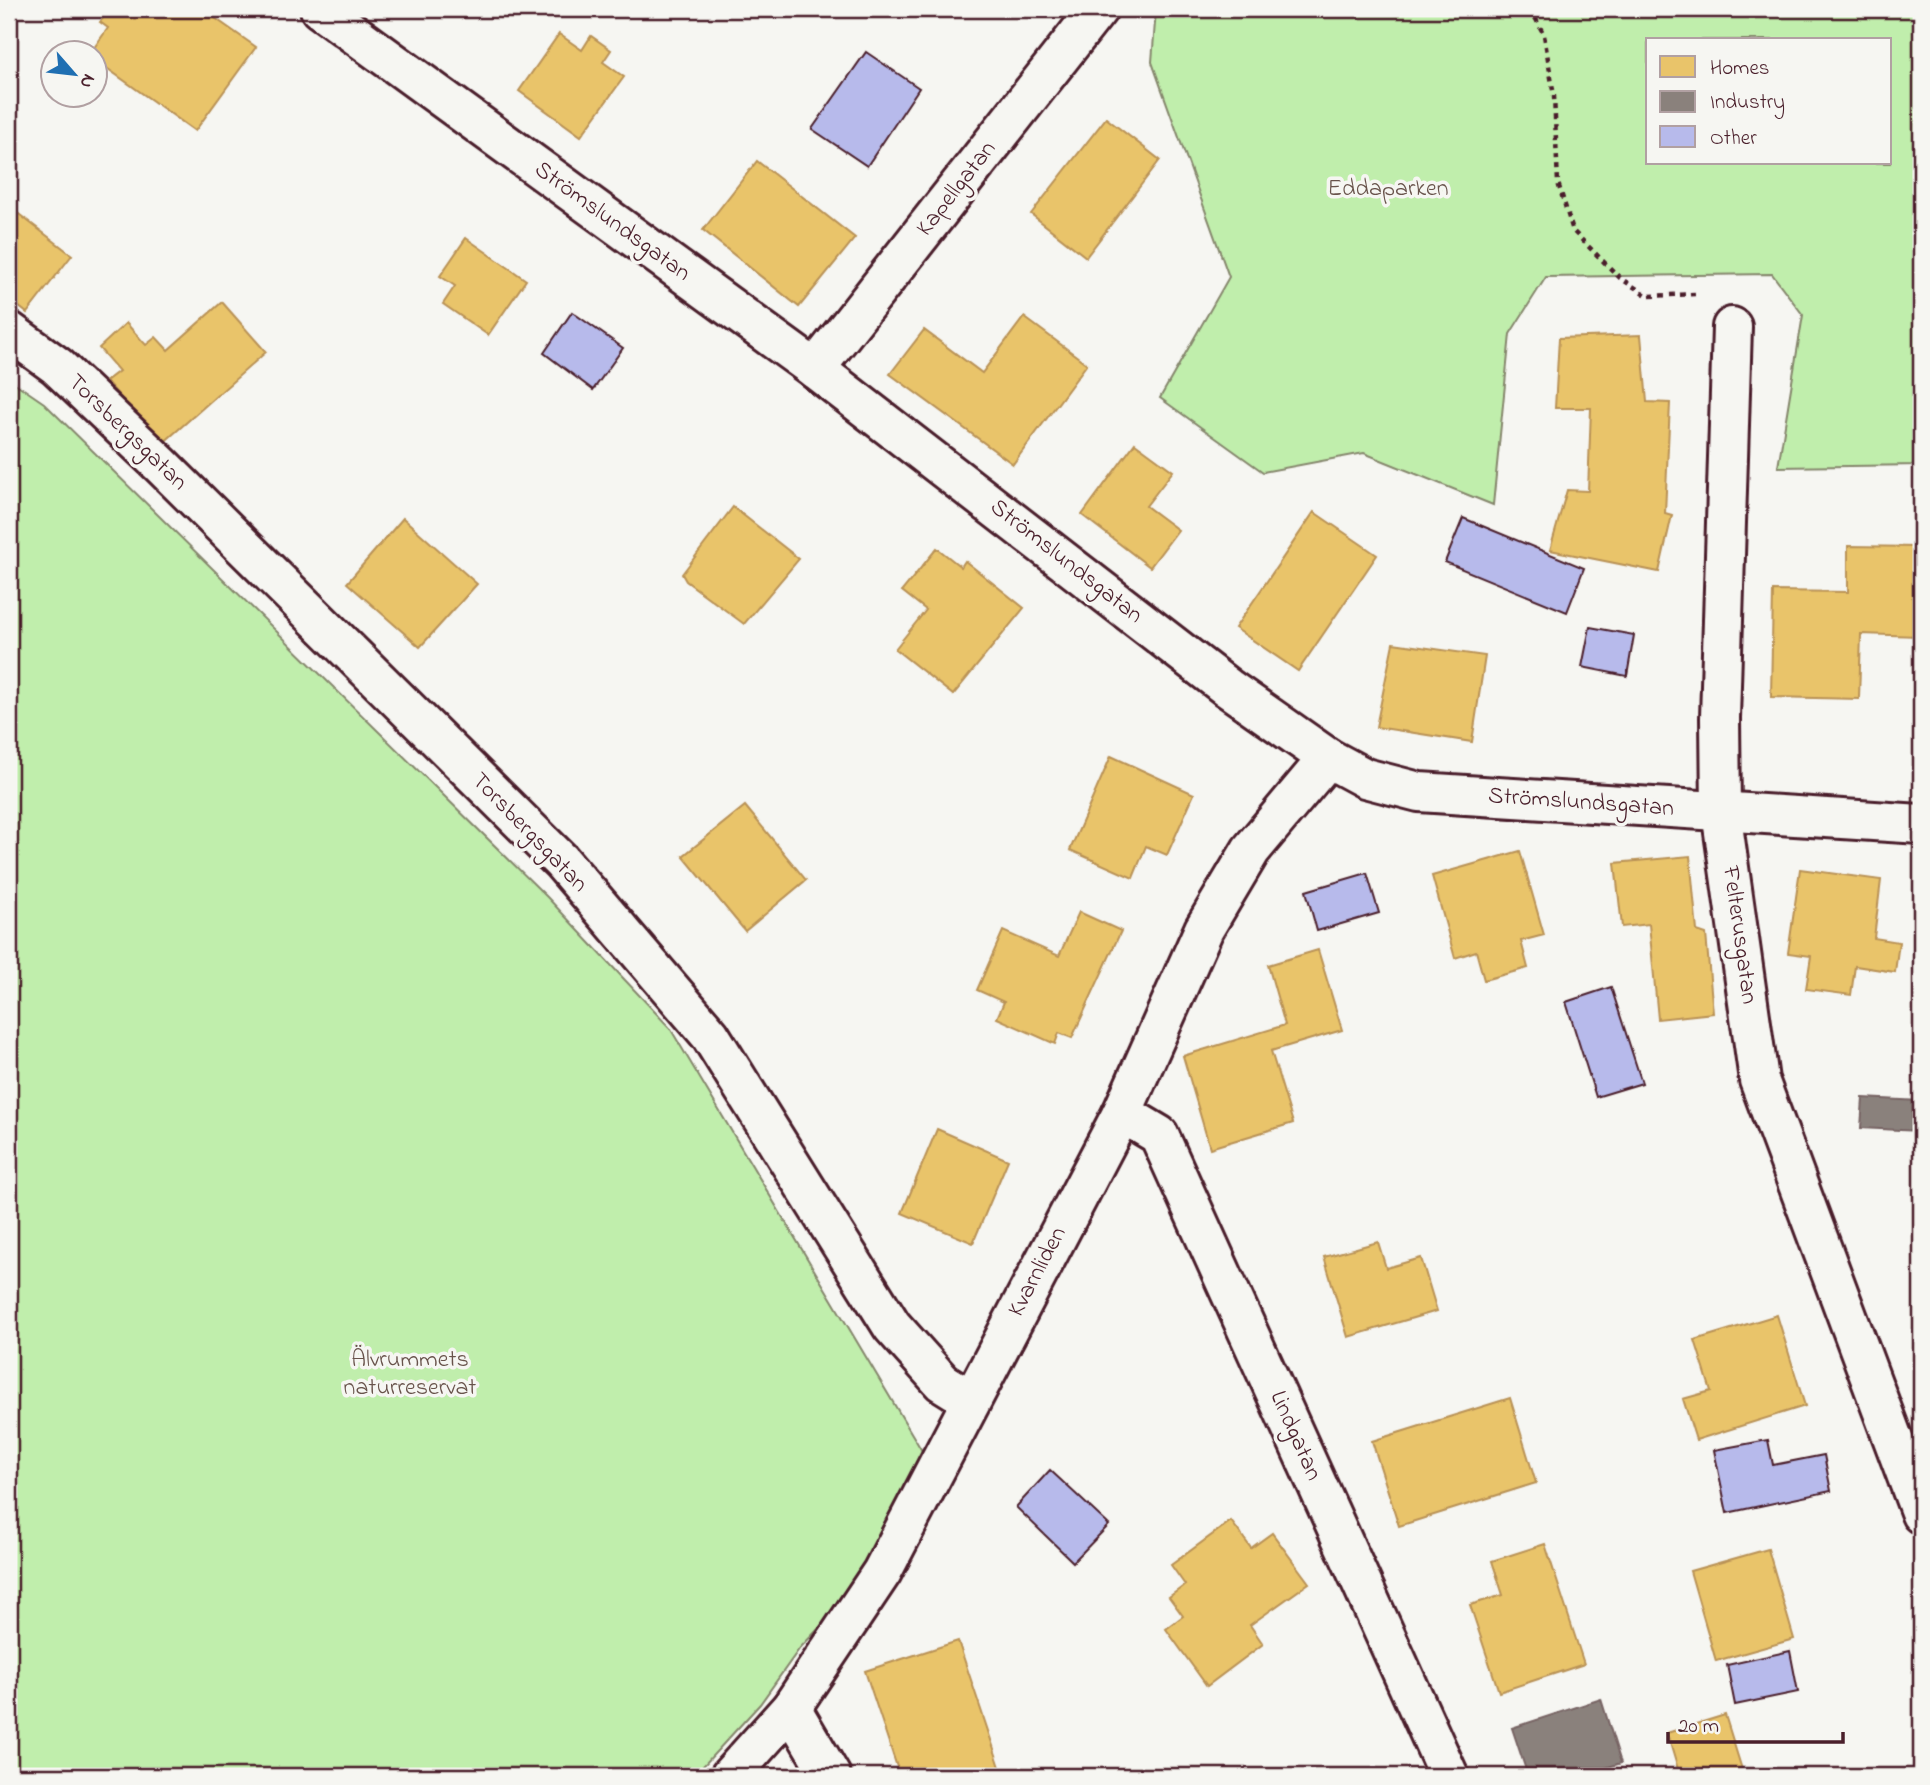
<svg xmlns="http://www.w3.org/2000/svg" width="1930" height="1785" viewBox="0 0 1930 1785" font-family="'Indie Flower',sans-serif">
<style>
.green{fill:#c0eeac;stroke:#85866c;stroke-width:2;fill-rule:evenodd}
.homes{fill:#e9c46a;stroke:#b99257;stroke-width:2}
.industry{fill:#8a817c;stroke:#776464;stroke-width:2}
.building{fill:#b7baeb;stroke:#4a1f2b;stroke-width:2}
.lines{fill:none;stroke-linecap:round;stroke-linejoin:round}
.minor-casing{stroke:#4a1f2b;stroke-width:44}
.path{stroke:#4a1f2b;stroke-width:4.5;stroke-dasharray:5 5;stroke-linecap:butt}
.minor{stroke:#f6f6f2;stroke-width:38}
.labels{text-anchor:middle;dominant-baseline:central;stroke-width:7;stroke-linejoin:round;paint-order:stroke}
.street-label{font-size:24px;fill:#4a1f2b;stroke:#f6f6f2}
.park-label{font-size:24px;fill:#68534b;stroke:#f6f6f2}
</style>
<rect width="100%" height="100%" fill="#f6f6f2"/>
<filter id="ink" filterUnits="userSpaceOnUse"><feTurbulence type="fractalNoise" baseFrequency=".0143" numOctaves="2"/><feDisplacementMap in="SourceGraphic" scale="14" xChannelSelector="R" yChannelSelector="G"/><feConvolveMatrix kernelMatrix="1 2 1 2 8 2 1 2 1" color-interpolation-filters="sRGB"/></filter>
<g filter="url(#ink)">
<g class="green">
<path d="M1156,9h765v456l-143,2 25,-152 -31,-41 -226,3 -36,57 -17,171 -129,-52 -101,19 -103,-74 69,-121 -77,-215zM1648,40h242v123h-242z"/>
<polygon points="9,379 44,403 547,897 670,1028 928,1461 847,1599 800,1648 760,1704 694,1776 9,1776"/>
</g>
<g class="homes">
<polygon points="110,9 202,9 256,47 195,131 94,59 94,52 91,52 108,28 100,22"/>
<polygon points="559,34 582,50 591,36 611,50 603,62 624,77 581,136 519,91"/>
<polygon points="1106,118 1160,160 1086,257 1031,214"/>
<polygon points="757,161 855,238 799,307 703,230"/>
<polygon points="11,208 72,255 27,313 9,299"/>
<polygon points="466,238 526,280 488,335 443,304 455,286 440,276"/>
<polygon points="222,302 266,352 162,444 106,381 119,371 99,348 126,323 146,345 156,337 168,350"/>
<polygon points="1024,317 1087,364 1013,464 890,374 924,330 982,373"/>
<polygon points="1641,335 1647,402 1670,403 1665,513 1672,515 1659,572 1550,550 1567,490 1588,491 1591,408 1555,408 1559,338"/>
<polygon points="1135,443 1173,471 1146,506 1178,530 1150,567 1082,515"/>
<polygon points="733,507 799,559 744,624 686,581 682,574"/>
<polygon points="1314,512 1377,555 1298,671 1235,628"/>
<polygon points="403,518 477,584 420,647 347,583"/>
<polygon points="1848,546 1920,547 1918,636 1861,634 1859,699 1771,697 1773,591 1848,592"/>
<polygon points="937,548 961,567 965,561 1024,608 953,695 895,649 926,610 902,591"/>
<polygon points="1393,643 1485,656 1472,742 1376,727"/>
<polygon points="1111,756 1194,794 1167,855 1146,846 1133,878 1070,850"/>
<polygon points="745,806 806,880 745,931 683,856"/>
<polygon points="1520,851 1544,935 1521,941 1528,968 1484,980 1476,951 1455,958 1432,876"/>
<polygon points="1690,856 1697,931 1706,934 1713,1013 1658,1019 1649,924 1622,927 1615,863"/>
<polygon points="1800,869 1881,880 1874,938 1899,942 1895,972 1855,966 1851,995 1806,989 1811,956 1788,953"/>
<polygon points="1079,912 1121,931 1072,1038 1059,1033 1055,1044 997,1018 1004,1002 977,990 1003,931 1059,956"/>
<polygon points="1318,950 1342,1030 1271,1051 1293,1123 1210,1148 1183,1056 1285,1025 1268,965"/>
<polygon points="937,1129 1008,1160 973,1243 902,1213"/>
<polygon points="1378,1242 1386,1268 1421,1258 1437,1311 1348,1337 1324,1257"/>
<polygon points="1777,1315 1805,1406 1696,1440 1683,1399 1711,1391 1695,1340"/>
<polygon points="1510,1398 1536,1483 1399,1526 1372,1441"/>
<polygon points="1231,1521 1251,1548 1272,1533 1309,1583 1250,1625 1263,1644 1207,1686 1166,1629 1183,1616 1169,1597 1185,1585 1171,1565"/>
<polygon points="1545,1544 1584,1664 1499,1692 1470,1605 1503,1595 1492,1561"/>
<polygon points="1768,1549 1794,1639 1716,1661 1690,1571"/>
<polygon points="958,1641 1003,1776 900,1776 865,1671"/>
<polygon points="1725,1715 1744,1776 1680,1776 1667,1733"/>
</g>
<g class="industry">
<polygon points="1863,1098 1920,1101 1919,1131 1861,1128"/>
<polygon points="1601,1699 1621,1763 1579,1776 1528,1776 1512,1728"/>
</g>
<g class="building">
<polygon points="866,52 919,88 867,166 812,129"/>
<polygon points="572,312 623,348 593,390 544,353"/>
<polygon points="1463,518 1584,568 1567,612 1445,562"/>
<polygon points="1590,627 1634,635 1627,676 1582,667"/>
<polygon points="1367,873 1379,913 1317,931 1306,891"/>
<polygon points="1611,987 1642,1083 1596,1097 1566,1002"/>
<polygon points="1768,1440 1773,1465 1824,1455 1831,1491 1727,1513 1714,1450"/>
<polygon points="1050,1470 1109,1525 1073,1562 1016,1507"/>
<polygon points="1790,1651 1798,1692 1735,1705 1727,1665"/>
</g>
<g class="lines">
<defs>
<g id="minor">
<polyline points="320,9 815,369 1228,688 1328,758 1365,778 1419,792 1921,824"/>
<polyline points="1732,327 1720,718 1721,811 1759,1080 1921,1514"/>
<polyline points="9,331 57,366 161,465 561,861 710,1035 892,1326 942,1382 971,1400"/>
<polyline points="815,369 1098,9"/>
<polyline points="1122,1113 1159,1135 1449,1776"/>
<polyline points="791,1708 831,1776"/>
<polyline points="730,1776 791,1708 882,1572 1122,1113 1204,929 1251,850 1328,758"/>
</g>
</defs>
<use href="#minor" class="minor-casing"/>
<polyline class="path" points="1531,9 1544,35 1554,96 1558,183 1573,231 1620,278 1648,296 1695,294"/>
<use href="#minor" class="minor"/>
</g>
</g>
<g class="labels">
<g class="street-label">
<text transform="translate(957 189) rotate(-52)">Kapellgatan</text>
<text transform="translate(612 222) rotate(36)">Strömslundsgatan</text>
<text transform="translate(127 433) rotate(44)">Torsbergsgatan</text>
<text transform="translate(1066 562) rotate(38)">Strömslundsgatan</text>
<text transform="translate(1581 803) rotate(4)">Strömslundsgatan</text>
<text transform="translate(529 833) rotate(46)">Torsbergsgatan</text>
<text transform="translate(1739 935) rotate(82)">Felterusgatan</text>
<text transform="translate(1038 1272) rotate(-62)">Kvarnliden</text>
<text transform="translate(1295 1436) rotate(66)">Lindgatan</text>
</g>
<g class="park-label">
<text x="1388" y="189">Eddaparken</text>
<text x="410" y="1360">Älvrummets<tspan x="410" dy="28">naturreservat</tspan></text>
</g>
</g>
<rect width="1930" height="1785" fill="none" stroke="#f6f6f2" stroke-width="35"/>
<rect x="18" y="18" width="1895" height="1750" fill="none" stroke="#4a1f2b" stroke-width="2.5" filter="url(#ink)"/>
<rect x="1646" y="38" width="245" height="126" fill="#f6f6f2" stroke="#b1a0a2" stroke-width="2"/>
<rect x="1660" y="56" width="35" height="21" fill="#e9c46a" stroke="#b1a0a2" stroke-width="2"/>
<text x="1710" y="74" font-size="21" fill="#4a1f2b">Homes</text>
<rect x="1660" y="91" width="35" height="21" fill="#8a817c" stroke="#b1a0a2" stroke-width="2"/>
<text x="1710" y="108" font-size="21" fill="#4a1f2b">Industry</text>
<rect x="1660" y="126" width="35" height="21" fill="#b7baeb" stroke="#b1a0a2" stroke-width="2"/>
<text x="1710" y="144" font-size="21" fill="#4a1f2b">Other</text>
<g transform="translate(74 74) rotate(118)"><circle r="33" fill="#f6f6f2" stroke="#b1a0a2" stroke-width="2"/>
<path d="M0-5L12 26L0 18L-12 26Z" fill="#1f6fb2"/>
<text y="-10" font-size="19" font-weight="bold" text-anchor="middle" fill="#4a1f2b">N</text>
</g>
<path d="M1668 1732v10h175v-10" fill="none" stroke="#4a1f2b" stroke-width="3.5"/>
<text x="1678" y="1732" font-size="21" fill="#4a1f2b" stroke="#f6f6f2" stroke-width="5" paint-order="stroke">20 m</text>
</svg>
